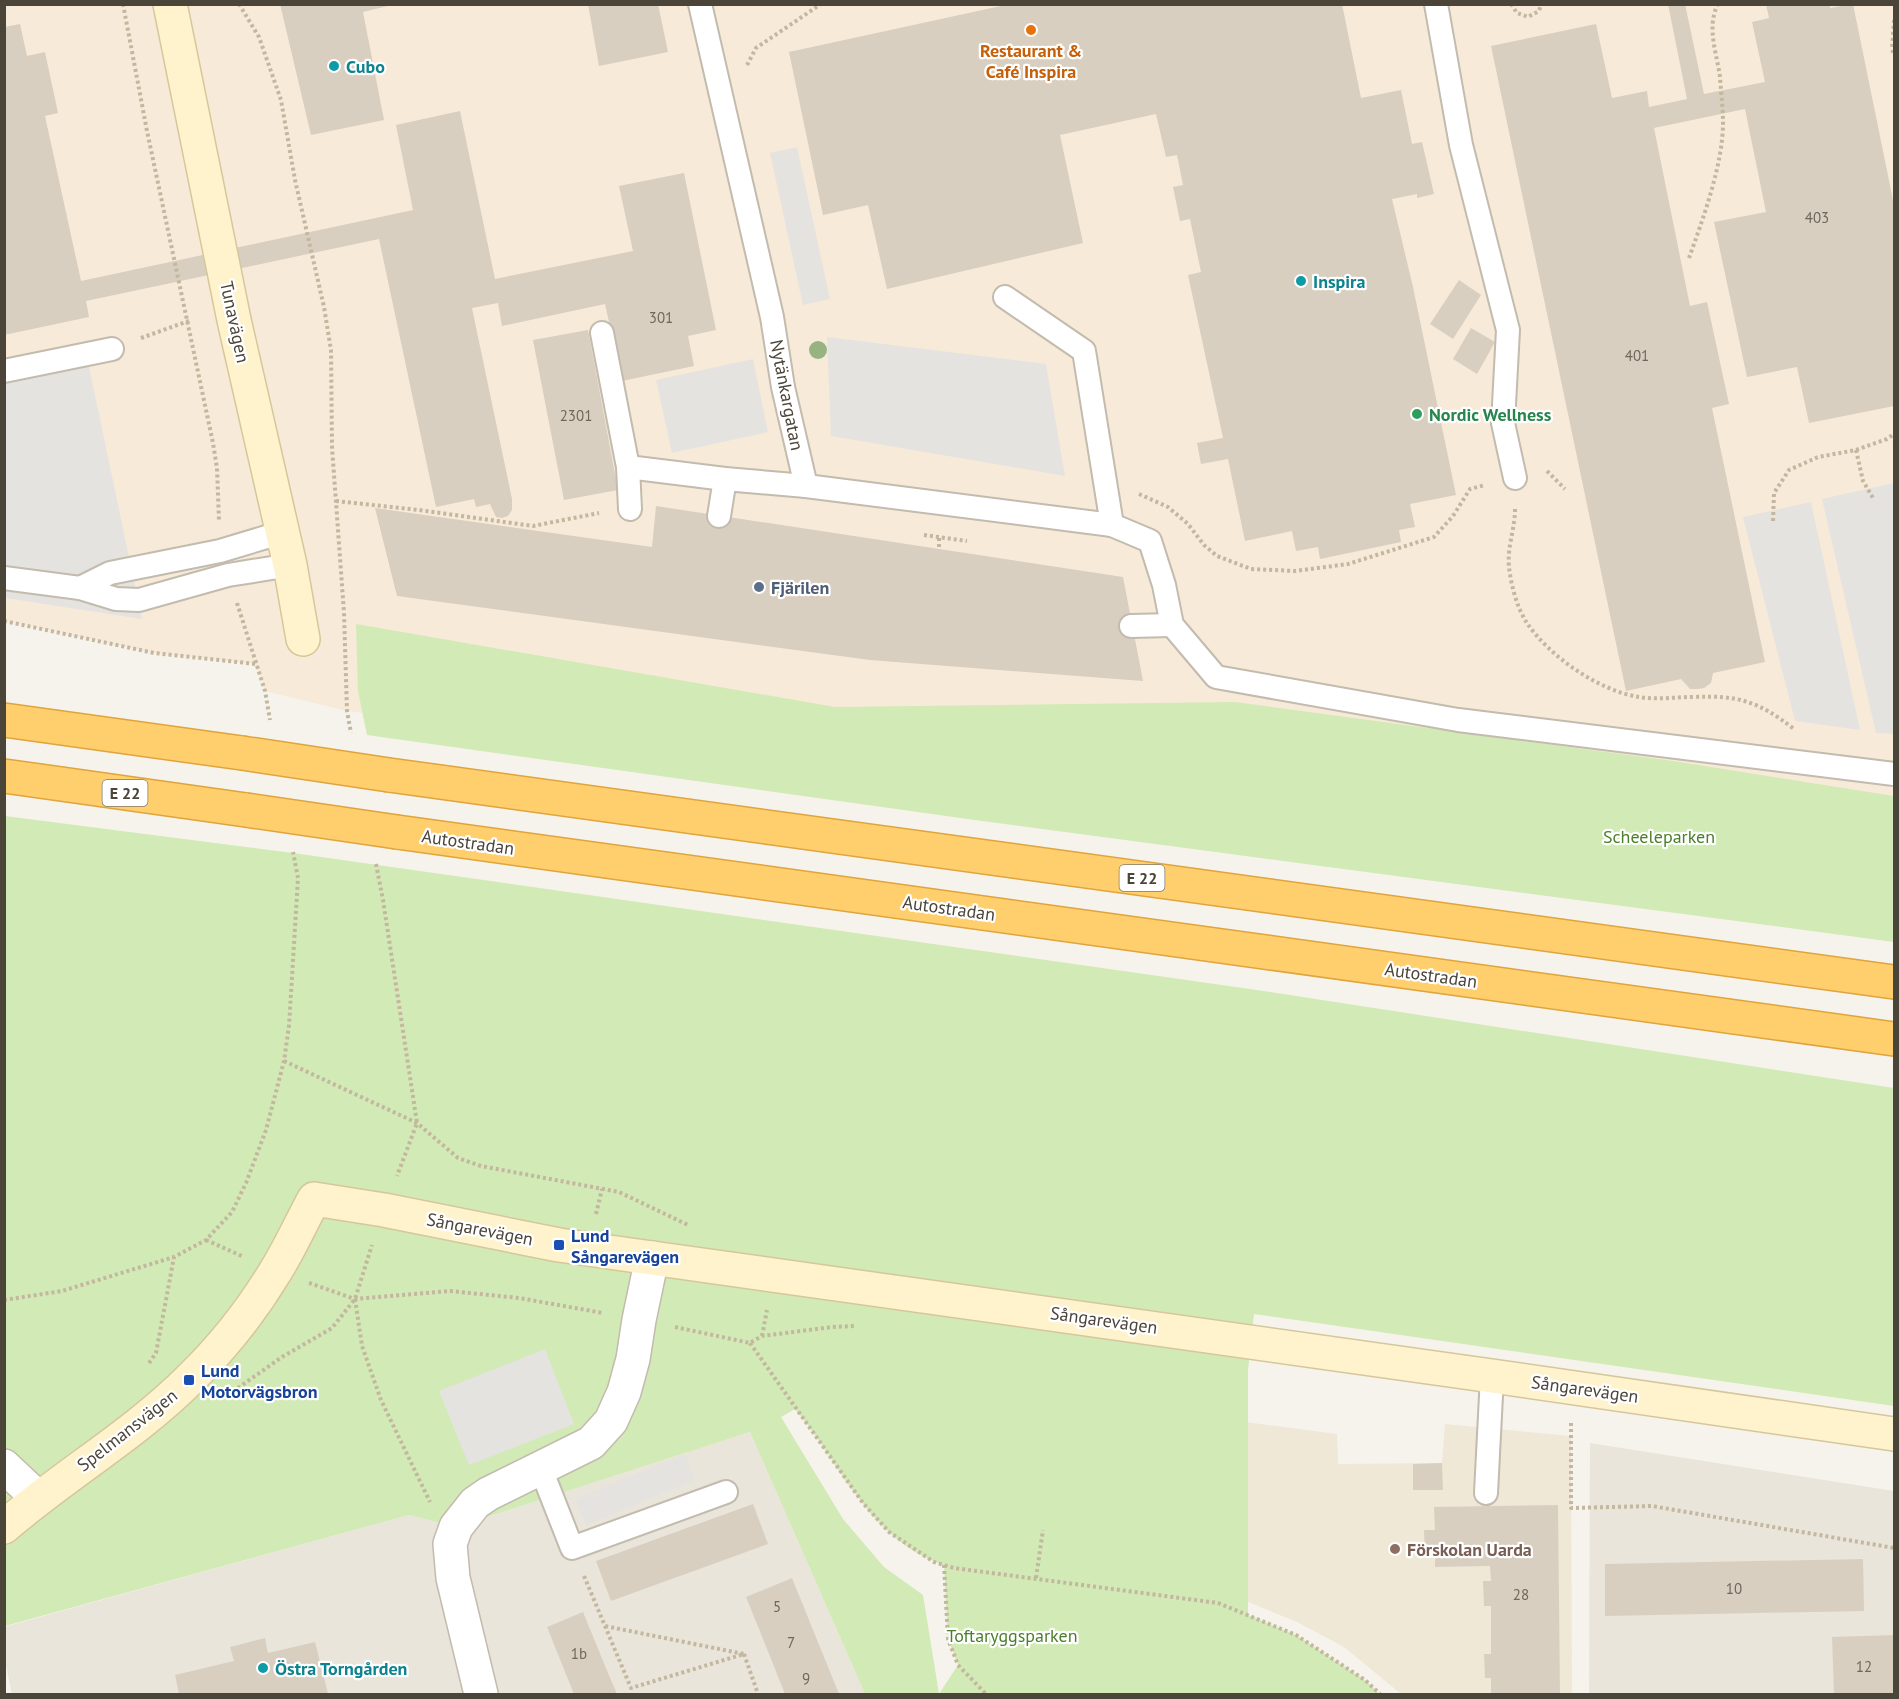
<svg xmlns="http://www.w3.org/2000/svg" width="1899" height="1699" viewBox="0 0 1899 1699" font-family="'PT Sans',sans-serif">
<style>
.residential{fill:#eae5da}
.commercial{fill:#f7ead8}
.education{fill:#efe8d6}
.green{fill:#d2eab5;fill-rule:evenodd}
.parking{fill:#e5e3e0}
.building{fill:#d8cfc1}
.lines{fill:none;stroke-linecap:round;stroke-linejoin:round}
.lane-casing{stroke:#c2bbae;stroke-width:26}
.street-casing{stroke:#c2bbae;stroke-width:36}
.secondary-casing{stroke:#d6c79b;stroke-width:36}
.highway-casing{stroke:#e0a43c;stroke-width:36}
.path{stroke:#c4b79f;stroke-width:4;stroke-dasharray:3 3;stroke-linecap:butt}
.lane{stroke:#fff;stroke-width:22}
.street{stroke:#fff;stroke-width:33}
.secondary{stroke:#fff3cd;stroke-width:33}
.highway{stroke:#ffcf6e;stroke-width:33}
.highway-bridge-casing{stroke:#e0a43c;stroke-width:36;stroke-linecap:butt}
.highway-bridge{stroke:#ffcf6e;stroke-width:33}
.tree{fill:#97b381}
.food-dot{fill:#e8710a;stroke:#fff;stroke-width:2}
.culture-dot{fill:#0f9aa8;stroke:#fff;stroke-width:2}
.leisure-dot{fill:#2e9e5b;stroke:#fff;stroke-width:2}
.service-dot{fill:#5c6f8a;stroke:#fff;stroke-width:2}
.transit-dot{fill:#1a4fb4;stroke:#fff;stroke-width:2}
.education-dot{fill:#8d6e63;stroke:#fff;stroke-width:2}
.labels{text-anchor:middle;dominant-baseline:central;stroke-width:4.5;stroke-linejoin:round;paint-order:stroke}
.number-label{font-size:15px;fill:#6e675b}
.shield{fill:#fff;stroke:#817c74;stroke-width:1.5}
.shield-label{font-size:16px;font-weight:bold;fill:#4b4439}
.food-label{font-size:18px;font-weight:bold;fill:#c56008;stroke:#fff}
.culture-label{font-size:18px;font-weight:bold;fill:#0d838f;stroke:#fff;text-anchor:start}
.street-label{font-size:18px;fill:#4b4439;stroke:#fff}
.leisure-label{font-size:18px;font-weight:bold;fill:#27864d;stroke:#fff;text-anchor:start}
.service-label{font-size:18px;font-weight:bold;fill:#4e5e75;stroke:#fff;text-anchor:start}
.park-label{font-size:18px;fill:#4a7f2a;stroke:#fff}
.transit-label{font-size:18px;font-weight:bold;fill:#164399;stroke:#fff;text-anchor:start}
.education-label{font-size:18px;font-weight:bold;fill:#785e54;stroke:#fff;text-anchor:start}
</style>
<rect width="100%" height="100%" fill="#f6f3ec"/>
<g class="residential">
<polygon points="750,1432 865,1694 12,1694 5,1661 4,1627 409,1515 456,1527"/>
<polygon points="1590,1443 1894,1491 1894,1694 1589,1694"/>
</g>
<polygon class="commercial" points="5,5 1894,5 1894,905 347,711 265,691 255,664 154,653 5,621"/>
<polygon class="education" points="1222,1419 1337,1434 1338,1464 1442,1463 1445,1424 1571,1436 1572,1694 1401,1694 1344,1647 1297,1622 1219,1590"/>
<g class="green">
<polygon points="356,624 835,707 1235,702 1673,761 1894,796 1894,942 975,820 367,735 358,691"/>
<path d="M5,816l288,37 964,137 637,98v318l-640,-92 -6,56v245l48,20 69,45 15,14h-515l-115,-262 -294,95 -47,-12 -404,111zM795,1409c45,54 76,133 149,156l4,74 10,26 -19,29 -16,-99 -39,-28 -41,-48 -62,-102z"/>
</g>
<g class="parking">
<polygon points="797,147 830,299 803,305 770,153"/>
<polygon points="827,337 1046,364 1065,476 831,436"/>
<polygon points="84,343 142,619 5,598 4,358"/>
<polygon points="753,359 768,432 672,453 656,380"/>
<polygon points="1894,483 1894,734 1876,733 1822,499"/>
<polygon points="1811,502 1860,730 1795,721 1743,517"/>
<polygon points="545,1349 574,1424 469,1465 439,1391"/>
<polygon points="685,1454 695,1480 586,1525 575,1499"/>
</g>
<g class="building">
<polygon points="280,4 396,4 363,12 384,120 311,135"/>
<polygon points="588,4 658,4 668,52 599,66"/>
<polygon points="1010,4 1342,4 1361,98 1401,90 1412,144 1422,142 1434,194 1417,198 1417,194 1392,199 1413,287 1456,495 1410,504 1415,527 1399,530 1401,542 1320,559 1318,547 1296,551 1292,531 1245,541 1228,459 1201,464 1197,443 1223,438 1188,275 1201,272 1190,219 1180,221 1173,187 1183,185 1177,155 1166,157 1156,114 1060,135 1083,243 887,289 868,205 823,215 789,52"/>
<polygon points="1668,4 1685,4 1704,94 1765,82 1752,22 1769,18 1766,4 1830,4 1830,8 1853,4 1894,205 1894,406 1809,423 1797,367 1747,377 1714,222 1766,212 1745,109 1654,128 1690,306 1707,302 1729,404 1712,408 1765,662 1713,673 1711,683 1704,688 1698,689 1690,689 1681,679 1626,691 1491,46 1596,24 1612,98 1647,91 1649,107 1687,99"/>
<polygon points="20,24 27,56 45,52 58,113 45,116 81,281 413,210 396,125 460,111 495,279 633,251 619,186 684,173 716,330 688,336 694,366 622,381 605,304 502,326 498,303 472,308 512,499 512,510 508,516 502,518 496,517 490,504 476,507 474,499 436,507 379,239 86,301 89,317 4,335 4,27"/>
<polygon points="1459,280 1481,295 1453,339 1430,324"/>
<polygon points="1471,328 1495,342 1477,374 1453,359"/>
<polygon points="588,330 618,490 564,500 533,340"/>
<polygon points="656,506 1123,577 1143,681 870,660 397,596 375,508 652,547"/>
<polygon points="1442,1463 1443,1490 1413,1490 1413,1464"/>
<polygon points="753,1504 768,1544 611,1601 596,1561"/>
<polygon points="1558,1505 1560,1694 1491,1694 1491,1678 1485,1678 1484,1654 1491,1654 1491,1606 1484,1606 1483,1581 1491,1581 1490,1566 1435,1567 1435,1556 1425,1556 1424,1530 1435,1530 1434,1507"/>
<polygon points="1863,1559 1864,1611 1605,1616 1605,1564"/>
<polygon points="792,1578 807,1615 839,1694 785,1694 761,1634 746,1597"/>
<polygon points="583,1612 610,1678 617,1694 574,1694 547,1627"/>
<polygon points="1894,1635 1894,1694 1834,1694 1832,1637"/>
<polygon points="265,1638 268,1653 315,1642 328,1694 179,1694 175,1675 234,1661 230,1647"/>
</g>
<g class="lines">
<defs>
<g id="lane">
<polyline points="700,4 772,317 783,387 806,486 1112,525"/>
<polyline points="1436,4 1461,145 1508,330 1503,423 1515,478"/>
<polyline points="1005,297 1084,351 1112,525 1150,541 1164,585 1172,625 1216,677 1458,720 1894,774"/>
<polyline points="602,333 628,467 725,479"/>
<polyline points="4,371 112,349"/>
<polyline points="628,467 630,509"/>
<polyline points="719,516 725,479 806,486"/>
<polyline points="4,578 80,588 116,599 139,600 228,575 290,565"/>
<polyline points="80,588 110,573 220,551 283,532"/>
<polyline points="1131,626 1172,625"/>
<polyline points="541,1469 572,1548 726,1492"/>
<polyline points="1486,1493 1492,1376"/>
</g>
<g id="street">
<polyline points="4,1466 38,1498"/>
<polyline points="481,1694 453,1578 450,1544 456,1527 475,1503 488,1494 591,1443 611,1421 624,1392 633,1359 639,1320 652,1258"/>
</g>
<g id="secondary">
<polyline points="170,4 234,320 290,565 303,639"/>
<path d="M4,1527c60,-52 130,-92 186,-148 33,-32 62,-69 85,-107 15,-24 26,-49 39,-73l70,11 175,35 933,131 402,58"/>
</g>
<g id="highway">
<polyline points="4,720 242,753"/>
<polyline points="389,775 1894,982"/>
<polyline points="4,776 246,810"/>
<polyline points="397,832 1894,1039"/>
</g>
</defs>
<use href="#lane" class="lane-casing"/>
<use href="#street" class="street-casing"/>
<use href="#secondary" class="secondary-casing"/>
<use href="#highway" class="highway-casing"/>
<g class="path">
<polyline points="123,4 147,131 213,443 217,468 219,521"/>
<polyline points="239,4 259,37 281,100 295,180 324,307 331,350 332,447 344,613 347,711 351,733"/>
<polyline points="1511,4 1517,13 1528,17 1539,11 1541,4"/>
<polyline points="1894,20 1892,49 1894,55"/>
<polyline points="747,65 756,48 821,4"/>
<path d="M1689,258c14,-39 34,-94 34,-135 0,-15 -2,-31 -3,-46 -3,-23 -14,-50 -2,-73"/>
<polyline points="141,338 189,321"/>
<polyline points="1856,450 1863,481 1873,498"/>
<polyline points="1547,471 1565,489"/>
<polyline points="1139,494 1168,507 1188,524 1204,545 1217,556 1251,569 1295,571 1348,564 1434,537 1453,516 1470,489 1485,485"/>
<polyline points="336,501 419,510 533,526 599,513"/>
<path d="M1515,509c0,20 -8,38 -6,58 2,18 8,41 18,56 22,33 72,68 112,74 18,3 36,0 54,0 45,-2 65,4 101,32"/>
<polyline points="1773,521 1774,493 1789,470 1818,457 1856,450 1887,439 1894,434"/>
<polyline points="924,535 967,541"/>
<polyline points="939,538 939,549"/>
<polyline points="237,603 265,691 270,720"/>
<polyline points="4,621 154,653 256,664"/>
<polyline points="376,864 383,900 417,1123 397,1176"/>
<polyline points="284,1061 417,1123 458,1158 481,1166 619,1192 688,1225"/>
<polyline points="596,1214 602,1189"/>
<polyline points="206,1240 244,1257"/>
<polyline points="309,1283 355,1299 450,1291 519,1298 603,1313"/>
<polyline points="355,1299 362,1346 381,1400 430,1502"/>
<polyline points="4,1300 62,1291 174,1257 206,1240 232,1212 246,1183 266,1130 284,1061 289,1026 298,878 293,852"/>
<polyline points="675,1327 750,1343 762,1336 832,1327 856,1326"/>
<polyline points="762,1336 767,1310"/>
<polyline points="750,1343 863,1503 889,1532 934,1562 954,1568 1218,1603 1296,1635 1365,1680 1380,1694"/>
<polyline points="149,1363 156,1353 174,1257"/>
<polyline points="228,1395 282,1357 332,1328 355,1299 372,1245"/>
<polyline points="1571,1423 1571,1508 1652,1506 1894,1548"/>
<polyline points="944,1565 948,1639 958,1665 986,1694"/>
<polyline points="584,1576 631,1688 744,1654 605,1626"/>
<polyline points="1036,1578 1043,1530"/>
<polyline points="744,1654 758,1694"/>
</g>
<use href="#lane" class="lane"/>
<use href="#street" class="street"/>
<use href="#secondary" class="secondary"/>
<use href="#highway" class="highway"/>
<defs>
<g id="highway-bridge">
<polyline points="242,753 389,775"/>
<polyline points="246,810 397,832"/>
</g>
</defs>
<use href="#highway-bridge" class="highway-bridge-casing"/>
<use href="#highway-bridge" class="highway-bridge"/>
</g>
<circle class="tree" cx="818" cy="350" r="9"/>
<circle class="food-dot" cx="1031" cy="30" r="6"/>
<g class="culture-dot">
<circle cx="334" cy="66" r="6"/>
<circle cx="1301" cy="281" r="6"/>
<circle cx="263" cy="1668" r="6"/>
</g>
<circle class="leisure-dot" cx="1417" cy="414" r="6"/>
<circle class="service-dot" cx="759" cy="587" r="6"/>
<g class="transit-dot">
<rect x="553" y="1239" width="12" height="12" rx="3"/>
<rect x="183" y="1374" width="12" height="12" rx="3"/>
</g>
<circle class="education-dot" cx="1395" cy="1549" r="6"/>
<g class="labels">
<g class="number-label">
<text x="1817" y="217">403</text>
<text x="661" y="317">301</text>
<text x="1637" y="355">401</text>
<text x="576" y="415">2301</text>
<text x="1734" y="1588">10</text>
<text x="1521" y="1594">28</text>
<text x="777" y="1606">5</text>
<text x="791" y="1642">7</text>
<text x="579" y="1653">1b</text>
<text x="1864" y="1666">12</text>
<text x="806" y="1678">9</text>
</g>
<g class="shield">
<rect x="102.5" y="780" width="45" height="26" rx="4.5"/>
<rect x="1119.5" y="865" width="45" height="26" rx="4.5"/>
</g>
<g class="shield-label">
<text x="125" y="793">E 22</text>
<text x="1142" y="878">E 22</text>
</g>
<g class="food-label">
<text x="1031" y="50">Restaurant &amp;<tspan x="1031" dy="21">Café Inspira</tspan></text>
</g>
<g class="culture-label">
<text x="346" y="66">Cubo</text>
<text x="1313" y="281">Inspira</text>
<text x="275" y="1668">Östra Torngården</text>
</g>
<g class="street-label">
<text transform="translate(235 322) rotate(78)">Tunavägen</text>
<text transform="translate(787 395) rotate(79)">Nytänkargatan</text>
<text transform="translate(468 842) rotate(8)">Autostradan</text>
<text transform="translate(949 908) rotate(8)">Autostradan</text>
<text transform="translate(1431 975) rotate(8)">Autostradan</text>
<text transform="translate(480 1229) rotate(11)">Sångarevägen</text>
<text transform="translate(1104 1320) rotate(8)">Sångarevägen</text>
<text transform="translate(1585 1389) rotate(8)">Sångarevägen</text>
<text transform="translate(127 1430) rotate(-38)">Spelmansvägen</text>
</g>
<g class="leisure-label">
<text x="1429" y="414">Nordic Wellness</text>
</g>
<g class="service-label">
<text x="771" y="587">Fjärilen</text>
</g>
<g class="park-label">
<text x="1659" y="836">Scheeleparken</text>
<text x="1012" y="1635">Toftaryggsparken</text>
</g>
<g class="transit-label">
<text x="571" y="1235">Lund<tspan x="571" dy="21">Sångarevägen</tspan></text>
<text x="201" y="1370">Lund<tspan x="201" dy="21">Motorvägsbron</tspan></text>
</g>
<g class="education-label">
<text x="1407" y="1549">Förskolan Uarda</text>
</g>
</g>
<rect width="1899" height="1699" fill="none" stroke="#4b4439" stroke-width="12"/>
</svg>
